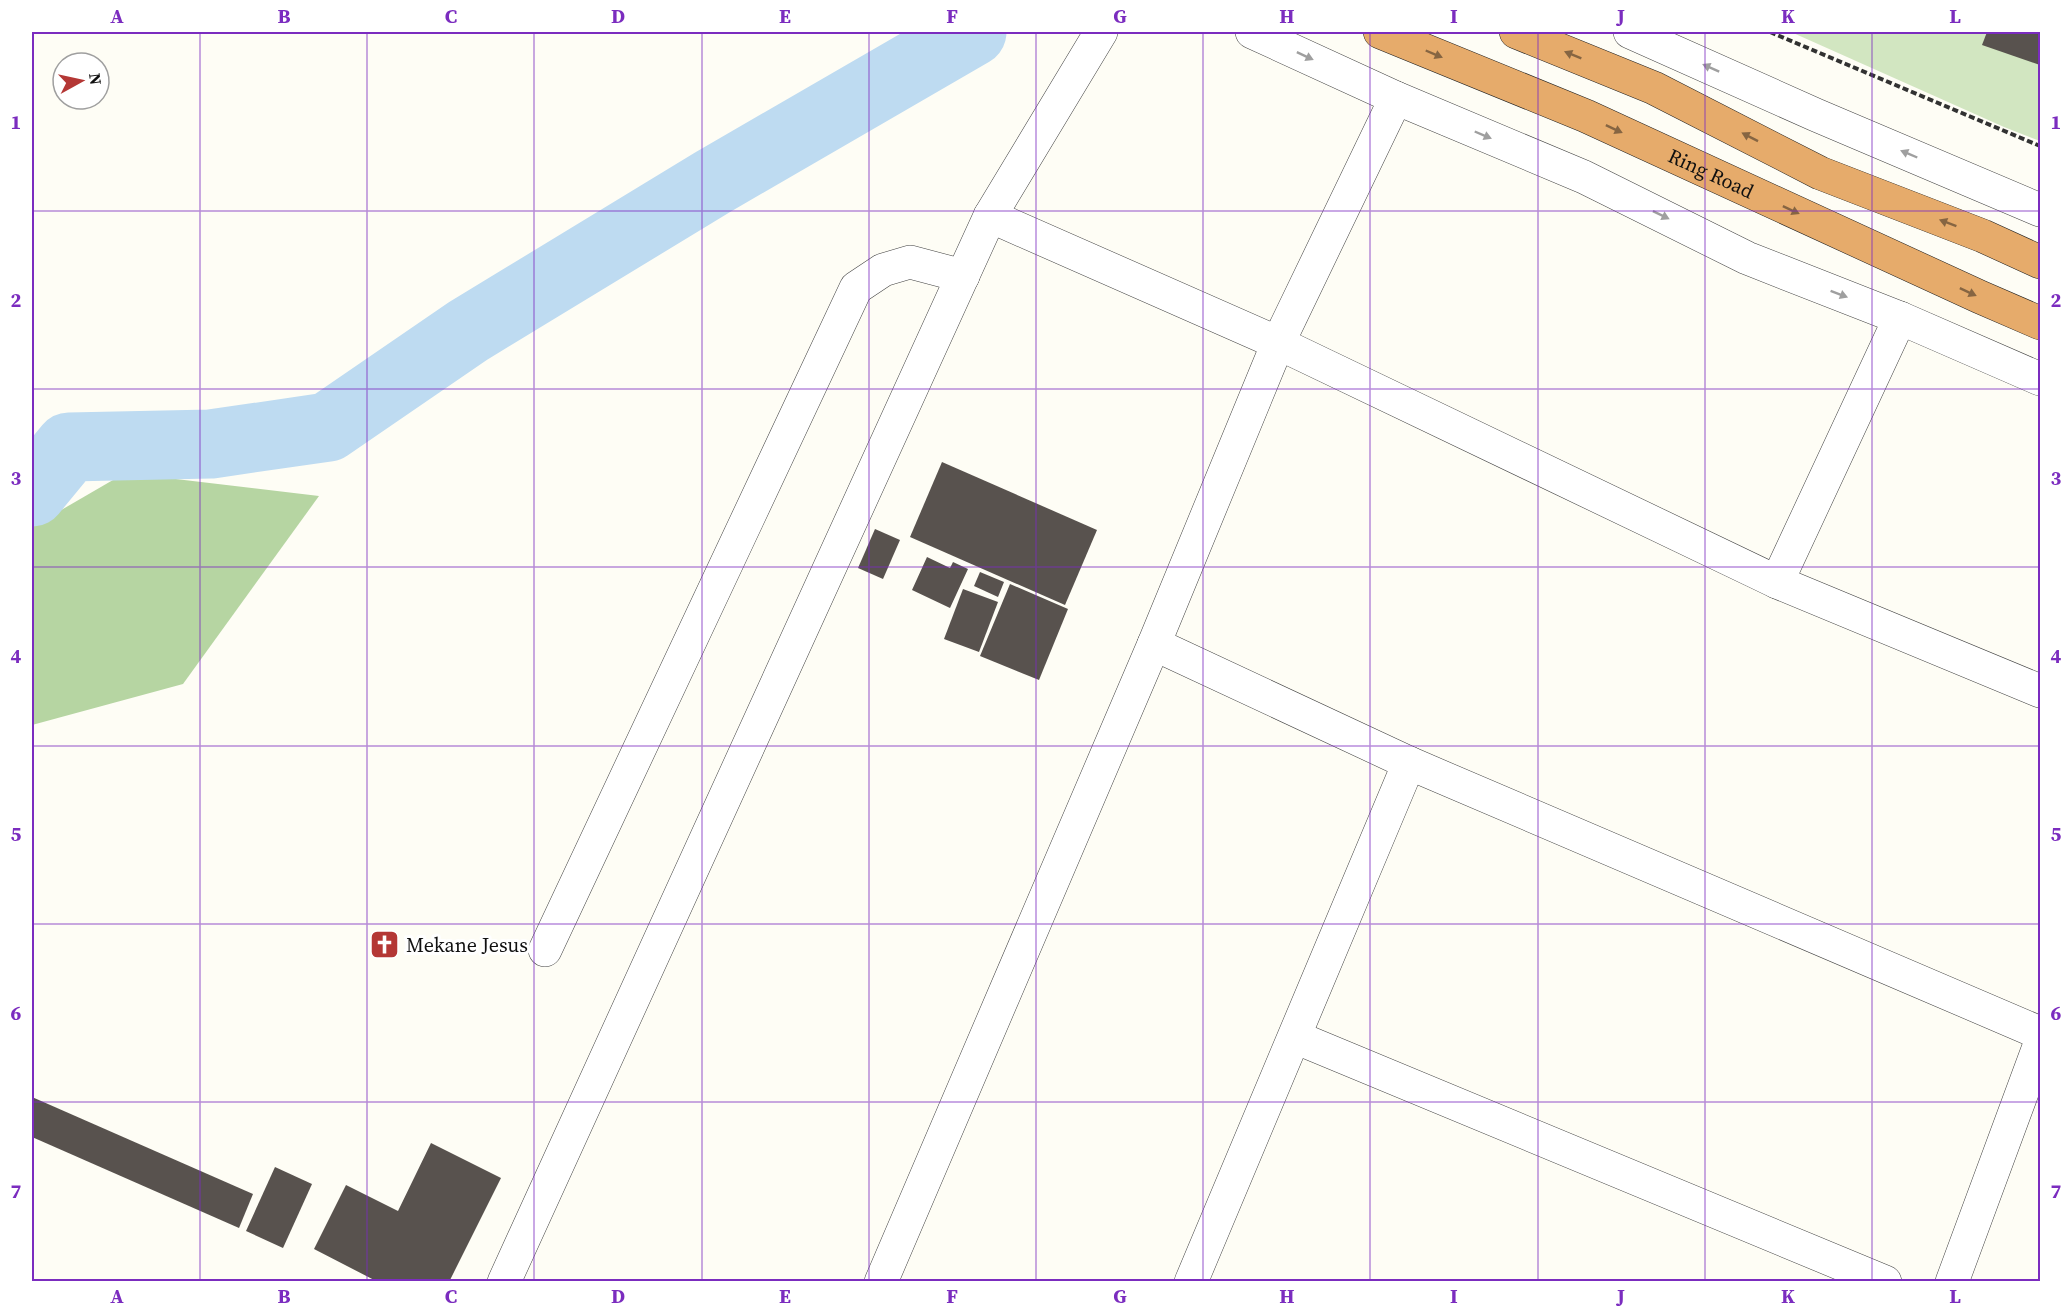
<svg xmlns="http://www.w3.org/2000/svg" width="2072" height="1313" viewBox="0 0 2072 1313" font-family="'Source Serif 4',serif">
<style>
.green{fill:#d2e6c1}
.forest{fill:#b6d5a2}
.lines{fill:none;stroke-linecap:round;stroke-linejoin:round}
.river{stroke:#bedbf1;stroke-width:69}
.building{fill:#58524e}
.minor-casing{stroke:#434343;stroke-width:34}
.highway-casing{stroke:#212121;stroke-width:34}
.path{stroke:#323232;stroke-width:4;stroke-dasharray:6 3;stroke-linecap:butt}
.minor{stroke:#fff;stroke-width:33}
.highway{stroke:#e6ab6b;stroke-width:33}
.oneway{fill:#866542}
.oneway2{fill:#9f9f9f}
.grid{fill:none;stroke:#7b2cbf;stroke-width:1.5;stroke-opacity:0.55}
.labels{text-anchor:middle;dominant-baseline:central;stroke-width:6;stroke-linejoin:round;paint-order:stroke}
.street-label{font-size:20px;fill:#101010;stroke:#fff}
.poi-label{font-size:20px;fill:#101010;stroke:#fff;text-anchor:start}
.neatline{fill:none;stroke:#7b2cbf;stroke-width:2}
.grid-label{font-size:20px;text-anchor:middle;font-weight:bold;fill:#7b2cbf}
</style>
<rect width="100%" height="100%" fill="#fefdf5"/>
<polygon class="green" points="1791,32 2040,32 2040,141 2004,127"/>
<polygon class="forest" points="125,473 319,496 183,684 32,725 32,527"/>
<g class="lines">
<polyline class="river" points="32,492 69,447 211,444 328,427 468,331 713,182 972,32"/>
</g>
<g class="building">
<polygon points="1987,32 2040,32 2040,65 1982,45"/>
<polygon points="942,462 1097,530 1065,605 910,537"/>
<polygon points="875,529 900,540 883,579 858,568"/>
<polygon points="927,557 950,568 953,562 968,569 950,608 912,590"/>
<polygon points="980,572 1004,582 998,597 974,586"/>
<polygon points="1010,584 1068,609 1039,680 980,656"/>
<polygon points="963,589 998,602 979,652 944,639"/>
<polygon points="32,1097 253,1194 239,1228 32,1137"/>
<polygon points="431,1143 501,1178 449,1282 378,1282 314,1249 346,1185 398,1211"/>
<polygon points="275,1167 312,1184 283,1248 246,1231"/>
</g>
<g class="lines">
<defs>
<g id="minor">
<polyline points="1252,32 1396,98 1584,177 1747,258 1900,318 2040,379"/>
<polyline points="1630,32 1816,115 2040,210"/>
<polyline points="990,216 1278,343 1777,582 2040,691"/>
<polyline points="1777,582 1900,318"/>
<polyline points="1154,644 1409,763 2040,1033"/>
<polyline points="545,950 856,288 883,270 910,262 963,276"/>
<polyline points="1295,1037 1885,1282"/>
<polyline points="504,1282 990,216 1101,32"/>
<polyline points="881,1282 1154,644 1278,343 1396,98"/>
<polyline points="1191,1282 1409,763"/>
<polyline points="1952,1282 2040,1044"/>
</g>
<g id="highway">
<path id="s1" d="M1380,32l206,84 394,181 60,26"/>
<polyline points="1516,32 1654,88 1820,173 1983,236 2040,262"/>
</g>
</defs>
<use href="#minor" class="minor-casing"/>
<use href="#highway" class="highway-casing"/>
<polyline class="path" points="1770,32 2040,146"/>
<use href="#minor" class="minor"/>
<use href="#highway" class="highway"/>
</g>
<defs><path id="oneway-solid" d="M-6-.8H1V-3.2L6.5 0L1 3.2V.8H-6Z" transform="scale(1.5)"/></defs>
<g class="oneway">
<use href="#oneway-solid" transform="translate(1434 54) rotate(23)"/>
<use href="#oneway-solid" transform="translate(1573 55) rotate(-158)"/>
<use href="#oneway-solid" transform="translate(1614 129) rotate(25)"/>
<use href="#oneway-solid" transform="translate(1750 137) rotate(-153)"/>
<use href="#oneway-solid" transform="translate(1791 210) rotate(25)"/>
<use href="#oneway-solid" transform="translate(1948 223) rotate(-159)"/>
<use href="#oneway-solid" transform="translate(1968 292) rotate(25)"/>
</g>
<g class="oneway2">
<use href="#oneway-solid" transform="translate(1305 56) rotate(25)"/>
<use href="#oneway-solid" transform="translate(1711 68) rotate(-156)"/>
<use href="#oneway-solid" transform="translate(1483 135) rotate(23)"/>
<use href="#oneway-solid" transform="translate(1909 154) rotate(-157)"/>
<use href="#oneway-solid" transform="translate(1661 215) rotate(26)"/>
<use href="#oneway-solid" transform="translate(1839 294) rotate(21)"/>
</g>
<path class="grid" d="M200,32v1250M367,32v1250M534,32v1250M702,32v1250M869,32v1250M1036,32v1250M1203,32v1250M1370,32v1250M1538,32v1250M1705,32v1250M1872,32v1250M32,211h2008M32,389h2008M32,567h2008M32,746h2008M32,924h2008M32,1102h2008"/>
<defs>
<symbol id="church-square" viewBox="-11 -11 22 22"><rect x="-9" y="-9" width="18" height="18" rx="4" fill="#b43735" stroke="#fff"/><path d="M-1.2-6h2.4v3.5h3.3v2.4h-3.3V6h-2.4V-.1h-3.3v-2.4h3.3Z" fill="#fff"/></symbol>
</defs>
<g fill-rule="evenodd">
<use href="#church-square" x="368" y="928" width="33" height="33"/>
</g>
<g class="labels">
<g class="street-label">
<text stroke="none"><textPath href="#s1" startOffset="360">Ring Road</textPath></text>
</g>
<g class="poi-label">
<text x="406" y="945">Mekane Jesus</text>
</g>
</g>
<rect width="2072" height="1313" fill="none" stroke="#ffffff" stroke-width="66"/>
<g transform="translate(81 81) rotate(82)"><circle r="28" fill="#ffffff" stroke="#9f9f9f" stroke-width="1.5"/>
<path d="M0-4.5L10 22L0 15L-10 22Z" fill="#b43735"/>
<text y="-9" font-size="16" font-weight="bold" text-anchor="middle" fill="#101010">N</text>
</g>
<rect x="33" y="33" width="2006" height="1247" class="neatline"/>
<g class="grid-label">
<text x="117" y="23">A</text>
<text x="284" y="23">B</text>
<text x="451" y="23">C</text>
<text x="618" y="23">D</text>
<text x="785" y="23">E</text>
<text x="952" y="23">F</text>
<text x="1120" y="23">G</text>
<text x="1287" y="23">H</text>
<text x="1454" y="23">I</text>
<text x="1621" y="23">J</text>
<text x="1788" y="23">K</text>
<text x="1955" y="23">L</text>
<text x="16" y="129">1</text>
<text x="2056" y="129">1</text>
<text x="16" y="307">2</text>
<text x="2056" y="307">2</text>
<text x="16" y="485">3</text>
<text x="2056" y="485">3</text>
<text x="16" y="663">4</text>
<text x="2056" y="663">4</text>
<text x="16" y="841">5</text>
<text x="2056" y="841">5</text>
<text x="16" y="1020">6</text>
<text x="2056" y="1020">6</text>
<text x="16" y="1198">7</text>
<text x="2056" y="1198">7</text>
<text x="117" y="1303">A</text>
<text x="284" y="1303">B</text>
<text x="451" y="1303">C</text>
<text x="618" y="1303">D</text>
<text x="785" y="1303">E</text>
<text x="952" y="1303">F</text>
<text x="1120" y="1303">G</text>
<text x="1287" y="1303">H</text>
<text x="1454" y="1303">I</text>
<text x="1621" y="1303">J</text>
<text x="1788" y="1303">K</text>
<text x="1955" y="1303">L</text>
</g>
</svg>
